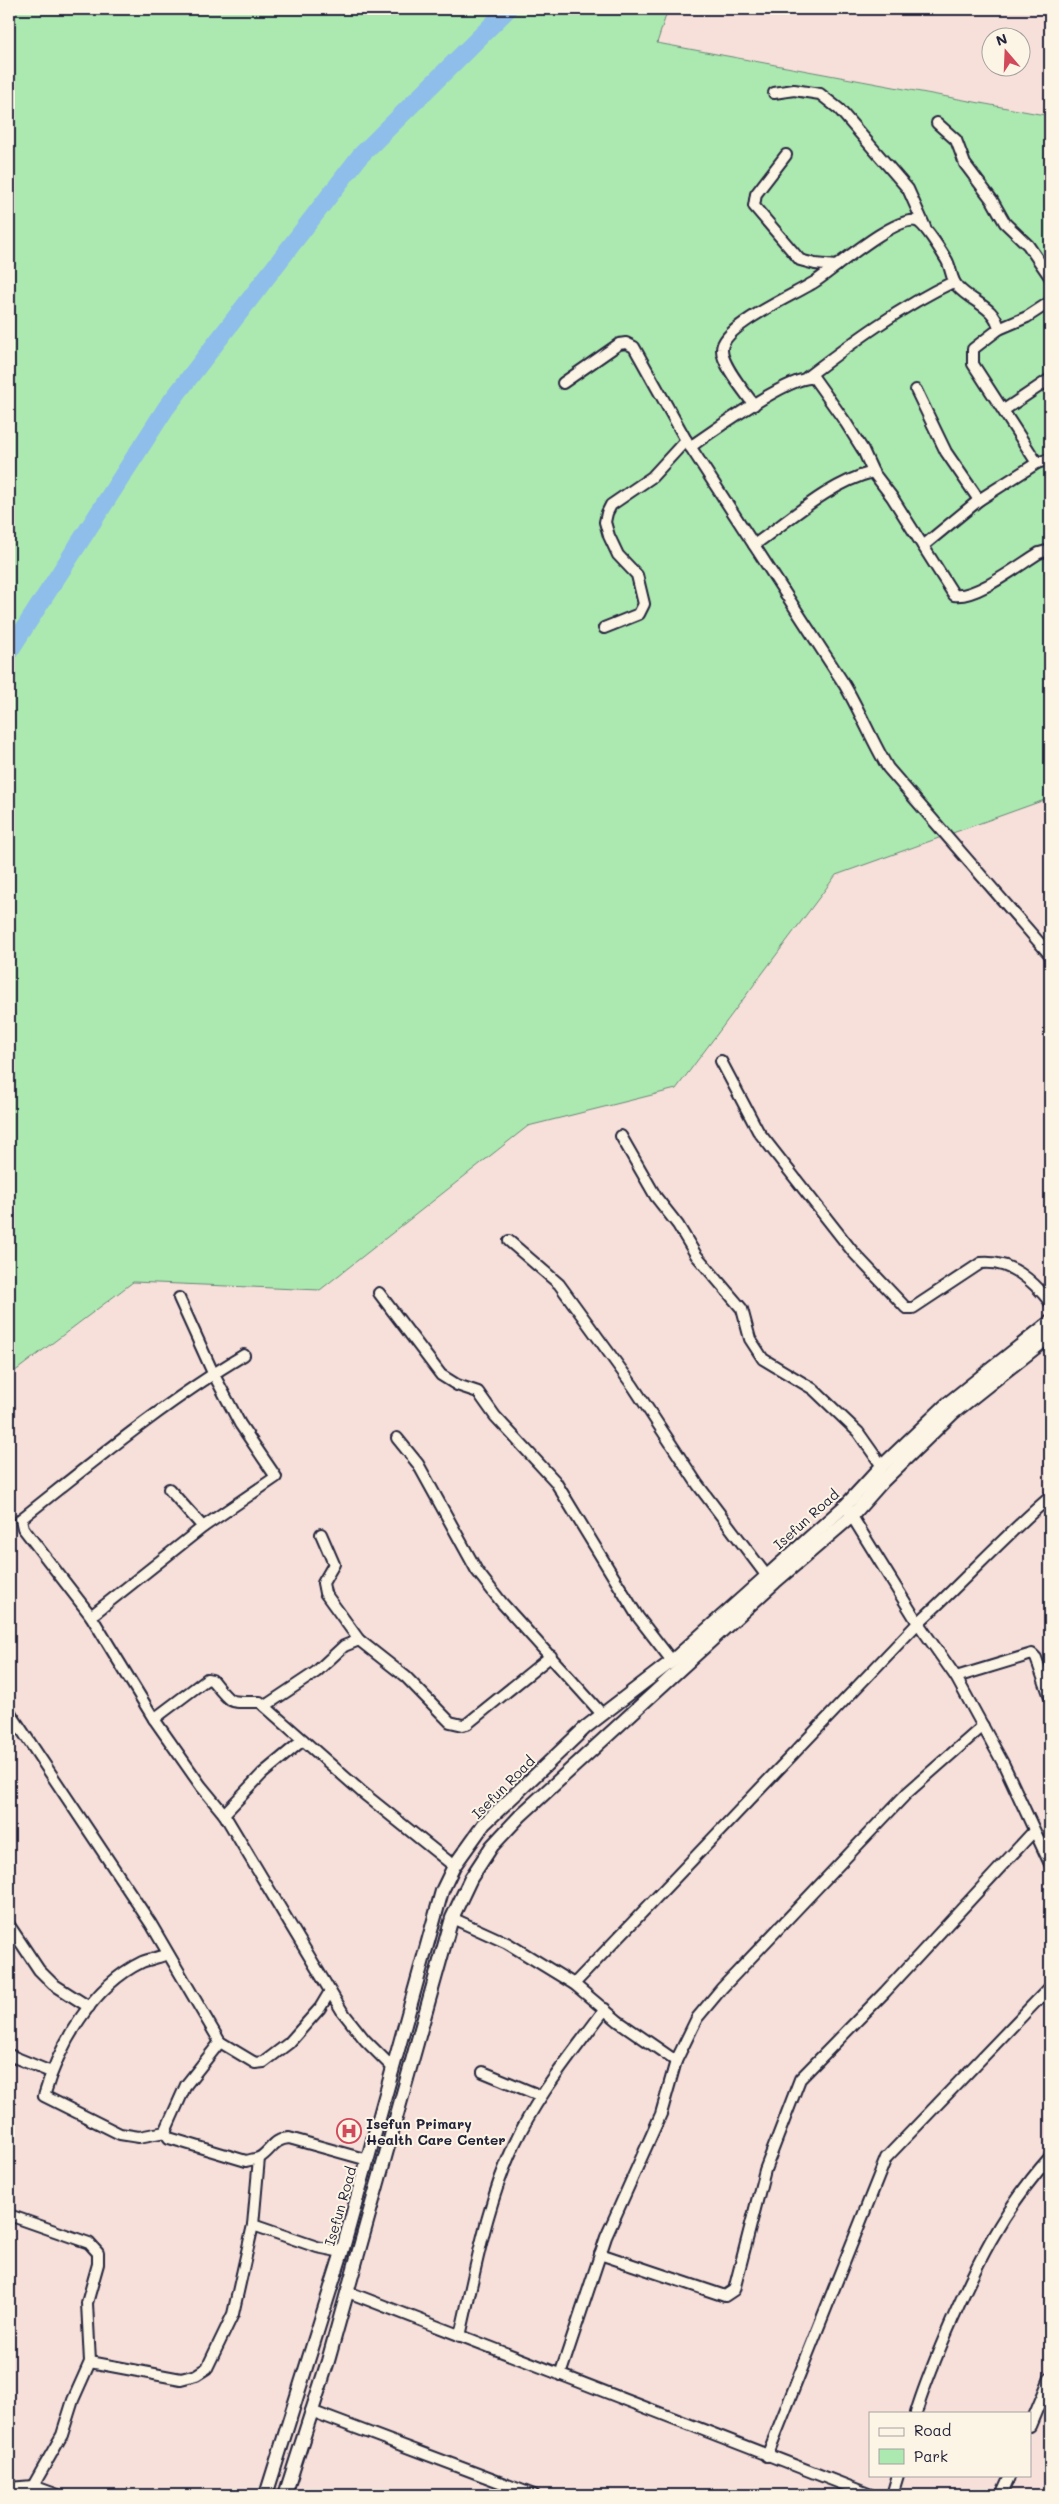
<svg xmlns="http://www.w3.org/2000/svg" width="1059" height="2504" viewBox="0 0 1059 2504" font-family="Mali,sans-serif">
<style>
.green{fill:#ace9b0;stroke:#678676}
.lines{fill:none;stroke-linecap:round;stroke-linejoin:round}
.river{stroke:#8fbeea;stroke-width:18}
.minor-casing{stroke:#22223b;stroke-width:14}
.tertiary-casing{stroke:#22223b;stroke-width:16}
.minor{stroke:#fcf5e5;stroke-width:10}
.tertiary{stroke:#fcf5e5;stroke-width:12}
.labels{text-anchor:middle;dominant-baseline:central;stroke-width:4;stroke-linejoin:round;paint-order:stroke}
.street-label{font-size:14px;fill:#22223b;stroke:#fcf5e5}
.poi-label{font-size:14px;font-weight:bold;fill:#22223b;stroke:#fcf5e5;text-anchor:start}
</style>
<rect width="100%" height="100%" fill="#f7e0da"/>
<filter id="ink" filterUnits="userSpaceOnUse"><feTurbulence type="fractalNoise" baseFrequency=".02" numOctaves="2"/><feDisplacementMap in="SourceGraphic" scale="10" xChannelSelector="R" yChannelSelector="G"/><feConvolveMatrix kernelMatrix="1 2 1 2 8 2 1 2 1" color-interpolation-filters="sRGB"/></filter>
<g filter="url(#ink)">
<polygon class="green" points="9,9 668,9 657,43 1050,116 1050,798 836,875 676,1089 528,1126 320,1290 133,1282 14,1372 9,1387"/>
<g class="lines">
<polyline class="river" points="9,652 166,408 360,156 508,9"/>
<defs>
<g id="minor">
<polyline points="774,93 794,90 820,94 839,109 908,189 925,227"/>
<polyline points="937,123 956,140 965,164 992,200 1005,223 1028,245 1050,277"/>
<polyline points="786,155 756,194 754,206 800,260 815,264 836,266"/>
<polyline points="999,329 1027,317 1050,302"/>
<path d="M807,377c46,-35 93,-70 146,-95"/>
<polyline points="563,383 619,344 626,343 634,347 686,440"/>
<polyline points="916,390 946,452 979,500"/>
<path d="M754,405c-9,-13 -33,-41 -32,-56 1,-24 75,-55 94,-68 18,-12 79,-65 100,-60 8,2 25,30 30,38 6,9 4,20 12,28 13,15 38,20 41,42l-26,20v15l64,99"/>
<polyline points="1004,410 1050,379"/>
<path d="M690,447c23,-16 100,-72 124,-69l32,45 17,27 10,22 19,25 62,98c22,4 65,-30 85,-42l11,-3"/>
<path d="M754,545c37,-26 75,-62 119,-73"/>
<polyline points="923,546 979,500 1037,463 1050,459"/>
<path d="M604,628l35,-14 5,-10 -7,-29 -19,-20 -9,-19 -4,-14 2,-9 4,-8 41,-28 34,-37 158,244c16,27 28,57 44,84l162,187"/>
<path d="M721,1061l37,70 95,121 53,56h7l68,-45c30,-3 52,18 69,39"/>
<polyline points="621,1136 656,1197 678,1225 696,1255 742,1309 750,1339 763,1359 813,1389 858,1432 882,1466"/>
<polyline points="509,1241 559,1284 633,1386 698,1485 766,1575"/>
<polyline points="379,1293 441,1375 457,1385 478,1392 495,1416 555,1481 638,1617 672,1661"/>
<path d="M244,1355c-79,47 -151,107 -223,164l2,9 68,88 63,103 47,67 23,28 118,197 23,29 28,28"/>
<polyline points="397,1438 418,1464 477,1571 502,1603 601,1713"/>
<polyline points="169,1489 203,1527"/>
<polyline points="848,1510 918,1623 956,1677 1004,1765 1050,1864"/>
<polyline points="321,1534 334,1564 323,1583 325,1593 359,1640 406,1677 450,1722 463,1725 467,1724 551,1656"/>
<polyline points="91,1616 203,1527 276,1477 240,1424 213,1373 179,1298"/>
<polyline points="956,1677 1032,1654 1036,1658 1050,1697"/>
<polyline points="265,1706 316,1672 344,1646 359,1640"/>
<polyline points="9,1711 151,1924 220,2042 255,2063 264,2062 289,2043 320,2008 329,1993"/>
<path d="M154,1719l53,-40 5,1c22,27 15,21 48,22l103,91 91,73"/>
<polyline points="224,1814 262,1774 303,1740"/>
<polyline points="452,1918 507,1943 574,1984 618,2021 676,2061"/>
<polyline points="9,1925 39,1970 53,1984 89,2007"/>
<path d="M574,1984l344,-361c45,-41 86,-87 132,-126"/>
<path d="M220,2042l-34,43 -21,47 4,6 77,23c4,-1 9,-2 13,-3 12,-7 14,-19 30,-20l79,22"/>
<polyline points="9,2055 51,2072"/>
<polyline points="483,2072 541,2096"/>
<path d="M165,2132l-26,5 -19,-3 -76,-38c15,-51 48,-110 98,-134 8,-3 18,-5 26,-8"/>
<polyline points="9,2215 89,2243 98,2253 98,2264 87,2303 90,2362 73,2400 62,2435 33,2486"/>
<polyline points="253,2225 317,2247 342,2252"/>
<polyline points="600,2254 725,2296 734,2290 765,2170 800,2079 885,1992 1033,1832"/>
<polyline points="348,2292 871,2495"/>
<path d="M460,2336c15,-64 26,-131 54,-191 23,-50 59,-92 91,-136"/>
<polyline points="90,2362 181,2379 196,2375 207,2368 233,2314 253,2225 259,2158"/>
<polyline points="560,2375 606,2237 661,2114 676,2061 697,2018 722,1988 907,1793 983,1726"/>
<polyline points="311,2411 534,2495"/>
<path d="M916,2413c8,-27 19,-53 30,-79 29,-67 55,-122 104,-177"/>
<polyline points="1030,2426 1050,2378"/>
<polyline points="767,2456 886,2158 1050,1987"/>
<polyline points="9,2488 33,2486 58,2495"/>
<polyline points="892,2495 898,2475"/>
<polyline points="1001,2495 1010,2475"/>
</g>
<g id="tertiary">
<polyline points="266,2495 342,2252 442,1891 454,1866 484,1824 586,1727 672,1661 846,1505 882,1466 947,1404 1050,1322"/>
<polyline points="285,2495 328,2361 452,1918 471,1878 492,1846 521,1815 775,1582 852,1516 883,1481 953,1413 1050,1336"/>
</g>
</defs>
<use href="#minor" class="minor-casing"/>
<use href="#tertiary" class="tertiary-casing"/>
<use href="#minor" class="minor"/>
<use href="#tertiary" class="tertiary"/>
</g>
</g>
<defs>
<symbol id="hospital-ring" viewBox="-11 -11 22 22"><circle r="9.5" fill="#fcf5e5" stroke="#d1495b" stroke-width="1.5"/><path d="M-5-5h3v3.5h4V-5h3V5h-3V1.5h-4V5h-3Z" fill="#d1495b"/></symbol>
</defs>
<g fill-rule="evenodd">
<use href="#hospital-ring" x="335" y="2117" width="28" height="28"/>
</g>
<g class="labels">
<g class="street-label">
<text transform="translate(806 1519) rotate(-42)">Isefun Road</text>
<text transform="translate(503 1787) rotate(-45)">Isefun Road</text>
<text transform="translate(340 2206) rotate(-74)">Isefun Road</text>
</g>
<g class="poi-label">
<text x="366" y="2123">Isefun Primary<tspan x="366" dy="16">Health Care Center</tspan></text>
</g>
</g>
<rect width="1059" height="2504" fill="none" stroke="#fcf5e5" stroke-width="30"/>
<rect x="15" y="15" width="1029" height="2474" fill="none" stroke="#22223b" stroke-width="2" filter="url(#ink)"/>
<rect x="869" y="2412" width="162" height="65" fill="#fcf5e5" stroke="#a5a1a1"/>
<rect x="879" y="2428" width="25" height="8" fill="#fcf5e5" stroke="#a5a1a1"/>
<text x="914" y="2436" font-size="15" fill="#22223b">Road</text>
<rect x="879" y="2449" width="25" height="15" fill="#ace9b0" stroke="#a5a1a1"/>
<text x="914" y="2462" font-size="15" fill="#22223b">Park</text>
<g transform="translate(1006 52) rotate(341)"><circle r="24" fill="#fcf5e5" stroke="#a5a1a1"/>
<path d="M0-4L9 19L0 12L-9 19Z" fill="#d1495b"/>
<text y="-8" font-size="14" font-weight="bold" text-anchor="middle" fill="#22223b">N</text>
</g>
</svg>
